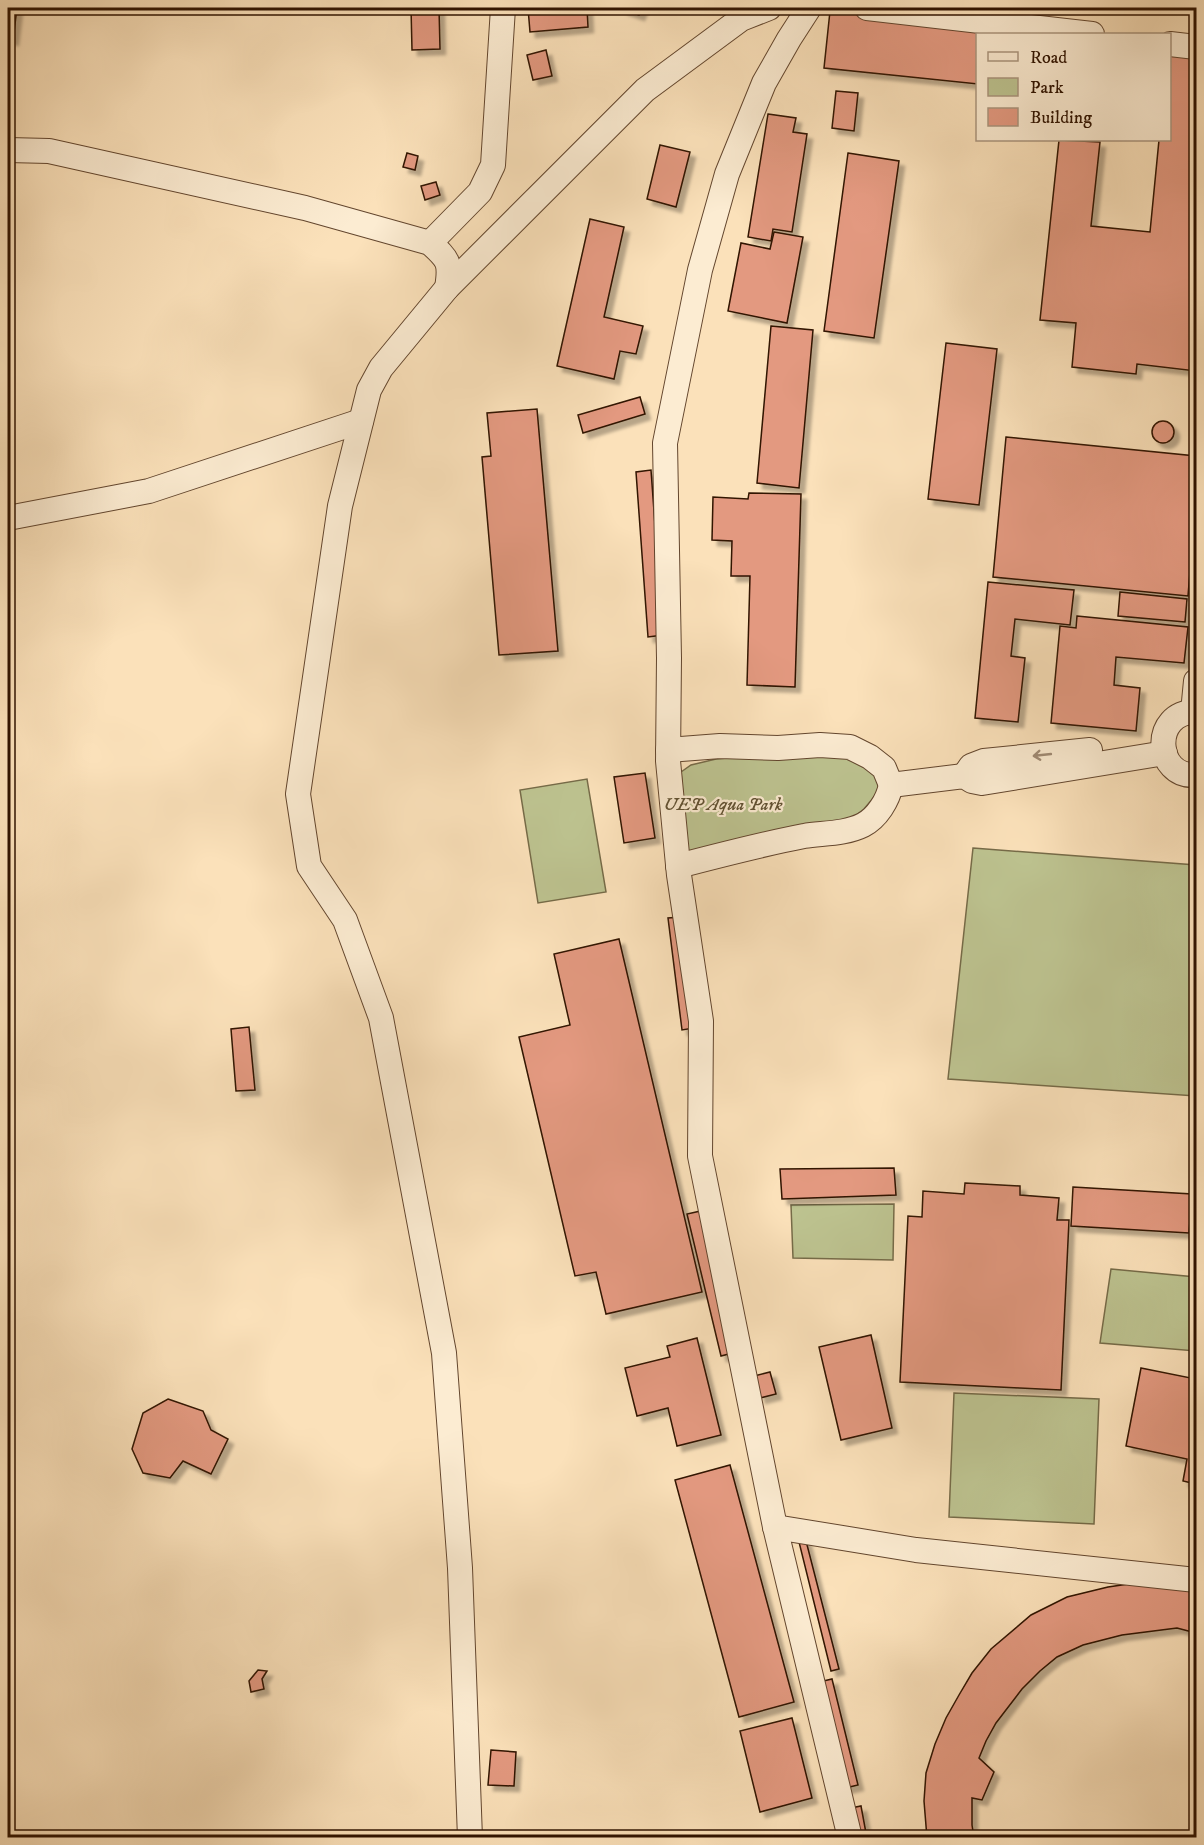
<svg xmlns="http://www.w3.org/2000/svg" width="1204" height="1845" viewBox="0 0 1204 1845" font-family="'IM FELL DW Pica',serif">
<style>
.green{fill:#bdc390;stroke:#766b48;stroke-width:1.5}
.building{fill:#e39980;stroke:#301300;stroke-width:1.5;filter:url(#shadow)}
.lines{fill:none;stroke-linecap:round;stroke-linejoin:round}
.street-casing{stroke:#63462e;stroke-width:26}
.street{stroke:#fcecd2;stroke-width:24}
.oneway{stroke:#a08a74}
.labels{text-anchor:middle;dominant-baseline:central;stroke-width:4.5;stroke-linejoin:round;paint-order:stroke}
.park-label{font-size:18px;font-style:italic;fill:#615132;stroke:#fcecd2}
</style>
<defs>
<filter id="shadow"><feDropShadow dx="5.5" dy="5.5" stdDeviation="1.5" flood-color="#0004"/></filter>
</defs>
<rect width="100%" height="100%" fill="#fbe1ba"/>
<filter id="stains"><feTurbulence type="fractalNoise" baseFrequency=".00333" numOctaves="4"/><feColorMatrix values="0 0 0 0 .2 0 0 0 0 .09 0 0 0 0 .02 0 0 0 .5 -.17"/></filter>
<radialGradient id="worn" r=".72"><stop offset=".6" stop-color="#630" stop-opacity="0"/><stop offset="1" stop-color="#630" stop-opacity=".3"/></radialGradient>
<g class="green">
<polygon points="839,748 878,774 879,791 864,809 851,819 688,856 681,772 691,765 716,759"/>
<polygon points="587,779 606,892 538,903 520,790"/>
<polygon points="973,848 1196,865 1196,1096 948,1079"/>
<polygon points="894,1204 893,1260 793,1258 791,1205"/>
<polygon points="1111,1269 1196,1277 1196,1351 1100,1343"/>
<polygon points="954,1393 1099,1399 1094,1524 949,1517"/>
</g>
<g class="building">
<polygon points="8,8 17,8 13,40 8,39"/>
<polygon points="411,8 439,8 440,49 412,50"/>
<polygon points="528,8 587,8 588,27 530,32"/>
<polygon points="623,8 642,8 639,15 622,9"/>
<polygon points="830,11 1056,34 978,34 978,84 824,68"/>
<polygon points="546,50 552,76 533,80 527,55"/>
<polygon points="1170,52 1196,54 1196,371 1137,364 1136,374 1072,367 1076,323 1040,320 1059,140 1100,142 1091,226 1150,232 1159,140 1170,140"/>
<polygon points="836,91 858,93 854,131 832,128"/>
<polygon points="768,114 796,118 793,132 807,134 792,232 773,229 771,241 748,237"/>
<polygon points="660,145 690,152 676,207 647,199"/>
<polygon points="407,153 418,156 415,170 403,167"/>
<polygon points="848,153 899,161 874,338 824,331"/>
<polygon points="436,182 440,195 425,200 421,186"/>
<polygon points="590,219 624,227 604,317 643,326 636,354 620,351 614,379 557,366"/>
<polygon points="774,232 803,237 787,323 728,311 741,243 770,249"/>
<polygon points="771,326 813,330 799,488 757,483"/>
<polygon points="946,343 997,349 979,505 928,499"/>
<polygon points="640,397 645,414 583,433 578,415"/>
<polygon points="537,409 558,651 499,655 482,457 491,456 487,413"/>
<circle cx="1163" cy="432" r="11"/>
<polygon points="1006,437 1196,456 1196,548 1192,547 1188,596 993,577"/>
<polygon points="651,470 663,635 648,637 636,472"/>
<polygon points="749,493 801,494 795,687 747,685 750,576 731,576 732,541 712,540 713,497 748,499"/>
<polygon points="988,582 1074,590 1070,625 1015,619 1011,656 1025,658 1018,722 975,718"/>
<polygon points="1120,592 1187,599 1185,622 1118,616"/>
<polygon points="1077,616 1188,627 1184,663 1116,657 1114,685 1140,688 1136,731 1051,723 1060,626 1076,628"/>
<polygon points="645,773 655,838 624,843 614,777"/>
<polygon points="680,917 694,1028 682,1030 668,918"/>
<polygon points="619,939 702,1292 606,1314 596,1272 575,1276 519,1037 570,1025 554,954"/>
<polygon points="249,1027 255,1090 236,1091 231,1029"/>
<polygon points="894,1168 896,1195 782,1199 780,1169"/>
<polygon points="965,1183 1020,1186 1020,1195 1059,1198 1057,1220 1069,1220 1061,1390 900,1382 908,1216 922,1217 923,1191 964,1194"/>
<polygon points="1073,1187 1192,1194 1189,1233 1071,1226"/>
<polygon points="705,1210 740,1351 721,1356 687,1214"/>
<polygon points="871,1335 892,1428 841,1440 819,1347"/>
<polygon points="697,1338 721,1435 677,1446 668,1408 637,1416 625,1368 670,1357 667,1346"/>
<polygon points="1141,1368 1196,1379 1196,1484 1183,1481 1187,1459 1126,1446"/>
<polygon points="770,1372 776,1394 760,1398 754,1376"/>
<polygon points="168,1399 203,1411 211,1430 228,1439 211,1474 183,1461 170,1478 143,1473 132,1449 143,1413"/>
<polygon points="730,1465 794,1702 739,1717 675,1480"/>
<polygon points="805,1537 839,1669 831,1671 798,1538"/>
<polygon points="1149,1581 1196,1584 1196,1633 1177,1628 1122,1635 1083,1645 1057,1657 1040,1671 1022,1689 996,1723 986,1741 979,1758 994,1772 982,1800 972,1798 972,1825 974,1838 927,1838 924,1801 926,1773 935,1744 946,1718 959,1695 972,1673 991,1649 1031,1615 1067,1597 1108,1587"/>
<polygon points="258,1670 267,1671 262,1679 264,1689 251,1692 249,1681"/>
<polygon points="832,1679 858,1785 841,1789 815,1683"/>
<polygon points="792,1718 812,1798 760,1812 740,1731"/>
<polygon points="491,1750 516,1752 514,1786 488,1785"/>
<polygon points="861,1806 866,1833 851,1836 846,1809"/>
</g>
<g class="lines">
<defs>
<g id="street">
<polyline points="809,8 789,39 764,83 727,174 700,270 665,443 669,658 668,761 679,875 701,1021 700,1156 775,1527 850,1838"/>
<polyline points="867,8 1092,34"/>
<polyline points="1170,44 1196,47"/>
<path d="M8,150l41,1 256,57 125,35c19,17 21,20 17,45"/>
<polyline points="430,243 480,192 493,165 503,8"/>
<polyline points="8,518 149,491 361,421"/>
<polyline points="1193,712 1196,681"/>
<path d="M1196,712c-45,-1 -42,66 0,63"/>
<polyline points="668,750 720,746 778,748 820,745 850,747 870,757 884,768 891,785 964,776 972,781 982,783 1165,753"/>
<polyline points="964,776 971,766 984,761 1090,750"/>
<path d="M678,866c42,-11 84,-22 126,-30 19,-3 41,-2 59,-11 14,-7 25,-25 28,-40"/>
<polyline points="775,1527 916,1550 1196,1580"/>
<polyline points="470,1838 460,1568 444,1353 381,1018 345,920 309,866 298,794 340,506 369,390 381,368 447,288 645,90 741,19 769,8"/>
</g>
</defs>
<use href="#street" class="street-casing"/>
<use href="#street" class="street"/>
</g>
<defs><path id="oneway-shaft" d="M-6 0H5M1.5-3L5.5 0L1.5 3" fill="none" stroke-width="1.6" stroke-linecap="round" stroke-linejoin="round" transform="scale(1.5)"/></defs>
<use class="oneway" href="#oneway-shaft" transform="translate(1042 755) rotate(174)"/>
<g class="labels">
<g class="park-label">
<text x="723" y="805">UEP Aqua Park</text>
</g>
</g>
<rect width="1204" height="1845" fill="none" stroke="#fbe1ba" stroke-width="30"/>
<rect x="9" y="9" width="1186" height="1827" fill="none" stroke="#301300" stroke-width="3"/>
<rect x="15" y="15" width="1174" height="1815" fill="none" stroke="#301300" stroke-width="1.5"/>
<rect x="976" y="33" width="195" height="108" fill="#fcecd2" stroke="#aa957e" stroke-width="1.5"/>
<rect x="988" y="52" width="30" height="9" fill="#fcecd2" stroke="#aa957e" stroke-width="1.5"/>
<text x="1030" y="63" font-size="18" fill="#301300">Road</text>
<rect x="988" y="78" width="30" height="18" fill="#bdc390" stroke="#aa957e" stroke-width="1.5"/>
<text x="1030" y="93" font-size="18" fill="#301300">Park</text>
<rect x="988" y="108" width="30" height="18" fill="#e39980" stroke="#aa957e" stroke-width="1.5"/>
<text x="1030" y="123" font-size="18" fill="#301300">Building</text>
<rect width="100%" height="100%" filter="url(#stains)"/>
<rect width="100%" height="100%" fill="url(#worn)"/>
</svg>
